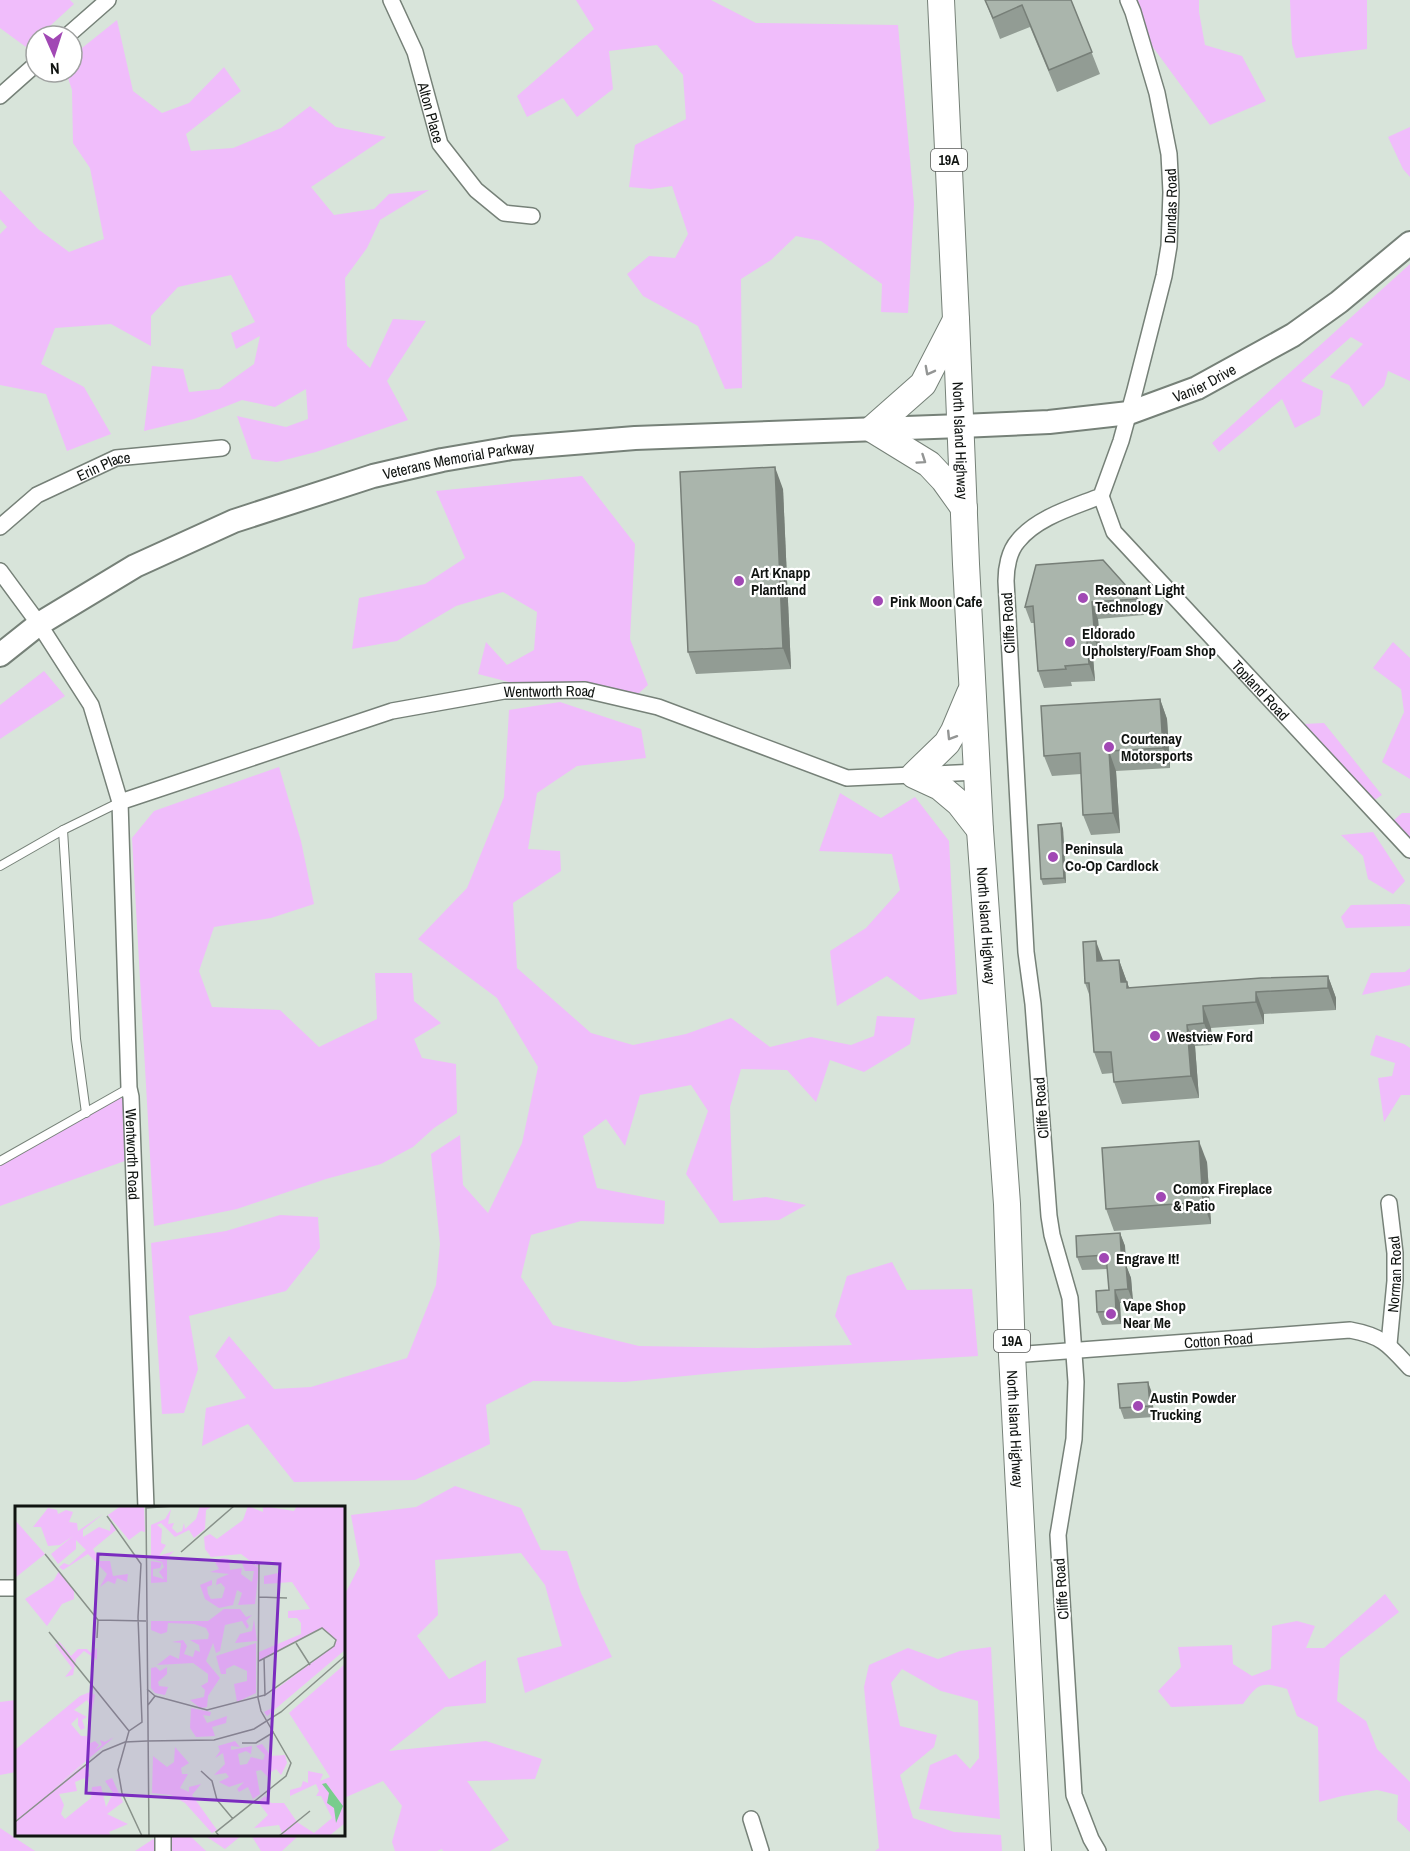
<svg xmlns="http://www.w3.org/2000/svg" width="1410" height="1851" viewBox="0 0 1410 1851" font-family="'Archivo Narrow',sans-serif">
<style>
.green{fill:#f0bdfb}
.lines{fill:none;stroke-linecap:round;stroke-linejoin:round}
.lane-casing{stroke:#768178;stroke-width:10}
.street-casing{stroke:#768178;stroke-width:18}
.secondary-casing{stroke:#768178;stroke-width:26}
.primary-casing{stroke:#768178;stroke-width:28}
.lane{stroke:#fff;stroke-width:8}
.street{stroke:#fff;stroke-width:15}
.secondary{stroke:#fff;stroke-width:22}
.primary{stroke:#fff;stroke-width:26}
.wall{fill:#929c94}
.shaded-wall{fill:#777f78}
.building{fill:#aab5ac;stroke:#777f78;stroke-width:1.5}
.oneway{stroke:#939594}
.poi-dot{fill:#a148b4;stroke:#fff;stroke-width:2}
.labels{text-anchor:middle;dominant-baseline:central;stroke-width:4.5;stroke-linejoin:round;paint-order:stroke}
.shield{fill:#fff;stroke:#585a58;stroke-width:1.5}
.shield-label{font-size:14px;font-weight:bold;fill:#101411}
.street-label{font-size:15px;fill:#101411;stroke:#fff}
.poi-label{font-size:15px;font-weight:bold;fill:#101411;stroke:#fff;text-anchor:start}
.inset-road{fill:none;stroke:#88918a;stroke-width:1.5}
.view{fill:#7b2cbf;fill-opacity:0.15;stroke:#7b2cbf;stroke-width:3}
.inset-edge{fill:none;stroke:#101411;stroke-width:3}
</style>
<rect width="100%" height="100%" fill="#d8e4da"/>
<g class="green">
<polygon points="0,0 70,0 74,4 39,36 36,36 36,38 26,47 0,28"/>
<polygon points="576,0 711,0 756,23 898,25 914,204 908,313 881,312 882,284 821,241 796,236 771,260 741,279 742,388 725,389 698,326 643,296 627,274 649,256 675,258 688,234 672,186 651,189 629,187 635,145 686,119 683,75 657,45 609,51 613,89 577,117 563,98 527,117 517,96 594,29"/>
<polygon points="1137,0 1199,0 1199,12 1205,45 1242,56 1266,101 1210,125 1147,39"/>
<polygon points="1290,0 1367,0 1367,49 1296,58 1292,44"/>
<polygon points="117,20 133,91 162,113 189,103 224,67 241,91 186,134 191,151 233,148 281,128 310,106 336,127 386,137 311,187 334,215 374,209 389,194 429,190 380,220 367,248 345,278 347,346 370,368 393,319 426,321 387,381 408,420 316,452 277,462 252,459 237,416 286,427 308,419 306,389 275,407 242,400 194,419 144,431 152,366 183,369 189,392 219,389 254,364 260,336 236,349 231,333 255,322 231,275 178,287 151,316 151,346 111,324 55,328 41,364 84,387 111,434 67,451 46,394 0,385 0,234 7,227 0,219 0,190 38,229 69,252 104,239 90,168 73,143 72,90 66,72 72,72 72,56"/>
<polygon points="1410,127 1410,177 1403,169 1388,137"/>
<polygon points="1410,264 1410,381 1388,371 1384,386 1363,407 1349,385 1330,377 1363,344 1351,337 1301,381 1323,391 1320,415 1295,428 1282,399 1219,452 1212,443"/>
<polygon points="582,476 635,544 630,639 648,685 631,700 524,686 478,674 486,642 507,665 534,650 537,612 503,592 456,606 397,641 352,649 359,598 425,584 465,558 436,491"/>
<polygon points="1393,642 1410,658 1410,779 1382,762 1404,712 1401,689 1373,668"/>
<polygon points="44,671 65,696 0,739 0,705"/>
<polygon points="560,702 641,729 646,758 577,766 537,793 528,849 560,851 561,871 513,903 517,968 591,1033 633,1045 686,1034 731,1018 770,1047 811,1037 851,1045 874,1036 877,1016 915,1018 910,1044 864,1072 830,1060 816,1102 787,1070 741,1069 730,1107 733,1201 766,1197 806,1205 779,1220 720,1223 686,1174 708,1111 691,1085 640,1095 625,1146 606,1119 583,1136 597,1188 665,1201 664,1224 581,1221 531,1235 521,1277 553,1325 639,1346 758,1348 852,1345 835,1316 847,1276 892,1262 907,1290 972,1289 978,1356 745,1370 625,1382 533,1381 486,1405 490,1444 415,1480 294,1482 248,1424 202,1446 206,1408 246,1398 215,1356 229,1336 274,1389 311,1387 407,1358 436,1285 440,1244 431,1154 460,1135 463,1185 488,1213 522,1143 538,1067 497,998 418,939 467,888 504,797 509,710"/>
<polygon points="1324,723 1382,795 1362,808 1315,757 1304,724"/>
<polygon points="279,767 301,841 314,904 271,918 214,927 199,971 212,1007 280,1010 319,1047 377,1019 375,973 412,973 414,1001 441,1023 414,1039 422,1058 456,1064 457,1113 434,1128 413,1147 381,1164 326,1179 237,1209 154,1226 132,838 154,811"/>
<polygon points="840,793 881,818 915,797 949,841 957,994 920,1000 887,976 837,1006 830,951 866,928 900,890 892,854 819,851"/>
<polygon points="1402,813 1410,813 1410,860 1383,830"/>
<polygon points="1373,832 1405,881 1393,894 1368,879 1363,856 1341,835"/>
<polygon points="1404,904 1410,905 1410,926 1346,928 1341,917 1351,905"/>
<polygon points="1410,968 1410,985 1362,995 1371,973 1405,972"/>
<polygon points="1376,1035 1404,1044 1410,1048 1410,1095 1401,1095 1384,1122 1378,1078 1392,1076 1395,1063 1370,1055"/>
<polygon points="129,1088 133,1158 0,1206 0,1161"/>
<polygon points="280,1215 318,1217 320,1248 286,1291 189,1316 198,1369 184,1413 162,1414 151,1243 226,1231"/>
<polygon points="455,1486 521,1508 541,1550 567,1551 581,1593 612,1657 525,1693 517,1658 562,1646 545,1585 521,1553 435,1560 438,1615 417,1636 449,1679 486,1660 486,1703 445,1707 389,1751 486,1741 542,1759 535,1779 467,1781 509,1840 490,1851 443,1851 442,1849 437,1851 395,1851 392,1842 402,1806 383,1781 344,1798 344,1596 360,1565 351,1515 416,1507"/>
<path d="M1385,1594l14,18 -59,46 -3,43 29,20 11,28 33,33v50l-13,-12 1,-25 -21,-5 -35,6 -23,6 -1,-75 -21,-11 -10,-27c-25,-7 -28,-7 -44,15l-72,3 -13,-16 23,-24 -3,-20 54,-2 1,19 19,12 19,-7 1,-43 25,-5 18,5 -9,22h18z"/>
<polygon points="991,1647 1000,1819 919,1809 930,1765 956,1754 970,1769 979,1758 978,1701 941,1691 902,1669 891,1683 900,1726 937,1735 934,1747 900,1775 913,1818 954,1832 1001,1835 1002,1851 875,1851 879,1848 864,1687 869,1665 908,1648 938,1659 960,1651"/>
<polygon points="16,1700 16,1772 0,1775 0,1702"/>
<polygon points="0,1828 35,1851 0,1851"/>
<polygon points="161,1834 189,1835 206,1851 135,1851"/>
<polygon points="204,1835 242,1835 225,1849"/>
<polygon points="251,1835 296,1835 297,1837 282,1851 261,1851"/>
</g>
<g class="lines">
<defs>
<g id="lane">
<polyline points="63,830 120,802"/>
<polyline points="0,866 63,830 76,1039 86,1113"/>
<polyline points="0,1161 129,1088"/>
</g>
<g id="street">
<path id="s1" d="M391,0l24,52 25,92 36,46 28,23 28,3"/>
<polyline points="67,36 108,0"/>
<polyline points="0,96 36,64"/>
<path id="s2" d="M1101,496l13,36 296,318"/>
<path id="s3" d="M0,527l37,-32 79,-37 106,-10"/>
<path id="s4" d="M0,571l39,53 52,81 29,97 9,286 2,9 15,411"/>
<path id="s5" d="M120,802l272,-91 112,-20 81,-1 73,17 189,71 131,-6"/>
<path id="s6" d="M1389,1344l6,-63v-28l-6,-50"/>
<path id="s7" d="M1012,1355l338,-25c33,6 39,15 60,38"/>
<polyline points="0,1588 16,1588"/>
<polyline points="751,1819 761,1851"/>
<polyline points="163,1834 163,1851"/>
<path id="s8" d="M1098,1851l-7,-12 -17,-44 -16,-260 16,-96 2,-57 -6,-84 -18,-63 -3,-19 -16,-212 -7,-52 -20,-371c0,-13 3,-30 12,-40 19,-24 56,-34 83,-45l20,-55 14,-51 29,-114 5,-30 2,-54 -2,-38 -12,-61 -24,-81 -5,-12"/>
</g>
<g id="secondary">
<path id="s9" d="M0,655l39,-31 96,-58 99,-45 139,-45 69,-16 70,-12 123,-10 326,-12 88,-4 80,-9 68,-25 96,-53 46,-33 71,-59"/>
</g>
<g id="primary">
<path id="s10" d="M941,0l15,319 10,245 14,266 27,374 5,151 26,496"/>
<polyline points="956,320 923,384 872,429 929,464 944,480 964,508"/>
<polyline points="970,693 954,731 947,743 914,775 940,787 959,803 980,830"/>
</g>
</defs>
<use href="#lane" class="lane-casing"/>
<use href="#street" class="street-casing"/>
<use href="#secondary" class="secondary-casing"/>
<use href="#primary" class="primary-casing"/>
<use href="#lane" class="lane"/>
<use href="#street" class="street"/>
<use href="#secondary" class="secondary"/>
<use href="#primary" class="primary"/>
</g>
<g class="wall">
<polygon points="985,0 1071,0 1100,74 1057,92 1030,27 1000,39"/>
<polygon points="783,489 791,669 696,674 688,652"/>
<polygon points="1138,599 1144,615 1098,619 1101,657 1093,657 1095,681 1071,682 1072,686 1044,688 1038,671 1034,623 1031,623 1025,607"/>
<polygon points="1160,699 1167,719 1170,768 1116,771 1120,833 1091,835 1083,815 1081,774 1052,776 1044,756"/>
<polygon points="1061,823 1063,829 1066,883 1043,885 1041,879"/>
<polygon points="1103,960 1119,960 1129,988 1328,976 1336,998 1336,1010 1264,1014 1264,1024 1211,1028 1212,1045 1195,1046 1199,1098 1122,1104 1114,1082 1113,1073 1102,1074 1094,1052 1090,997 1085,983"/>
<polygon points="1207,1162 1211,1224 1114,1231 1106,1209"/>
<polygon points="1120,1233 1125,1246 1126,1265 1131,1278 1133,1302 1120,1303 1121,1324 1102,1325 1097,1312 1109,1290 1107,1269 1082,1270 1077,1257"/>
<polygon points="1152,1393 1154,1417 1124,1419 1120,1408"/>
</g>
<g class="shaded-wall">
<polygon points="775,467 783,489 791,669 783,648"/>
<polygon points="1092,602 1098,619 1101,657 1095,640"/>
<polygon points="1087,641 1093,657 1095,681 1089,664"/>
<polygon points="1160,699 1167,719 1170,768 1163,748"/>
<polygon points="1109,751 1116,771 1120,833 1113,813"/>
<polygon points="1061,823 1063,829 1066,883 1064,878"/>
<polygon points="1096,941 1104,963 1097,961"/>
<polygon points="1119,960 1135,1004 1121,982"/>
<polygon points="1328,976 1336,998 1336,1010 1328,988"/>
<polygon points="1256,992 1264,1014 1264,1024 1256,1002"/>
<polygon points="1203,1006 1211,1028 1212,1045 1204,1023"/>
<polygon points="1187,1025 1195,1046 1199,1098 1191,1076"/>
<polygon points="1199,1141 1207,1162 1211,1224 1203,1202"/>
<polygon points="1120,1233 1125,1246 1126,1265 1131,1278 1133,1302 1128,1289 1122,1265"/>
<polygon points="1115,1290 1120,1303 1121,1324 1116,1311"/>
<polygon points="1148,1382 1152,1393 1154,1417 1150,1406"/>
</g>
<g class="building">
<polygon points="985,0 1071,0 1092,52 1049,70 1022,5 993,18"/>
<polygon points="775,467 783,648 688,652 680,472"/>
<polygon points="1103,560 1138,599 1092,602 1095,640 1087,641 1089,664 1065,666 1066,669 1038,671 1033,606 1025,607 1036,565"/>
<polygon points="1160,699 1163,748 1109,751 1113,813 1083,815 1080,753 1044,756 1041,706"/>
<polygon points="1061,823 1064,878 1041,879 1038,825"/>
<polygon points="1096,941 1097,961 1119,960 1121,982 1127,982 1127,988 1261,978 1328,976 1328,988 1256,992 1256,1002 1203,1006 1204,1023 1187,1025 1191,1076 1114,1082 1111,1052 1094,1052 1089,983 1085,983 1083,942"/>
<polygon points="1199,1141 1203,1202 1106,1209 1102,1148"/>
<polygon points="1120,1233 1122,1265 1126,1265 1128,1289 1115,1290 1116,1311 1097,1312 1096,1291 1109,1290 1106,1255 1077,1257 1076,1236"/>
<polygon points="1148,1382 1150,1406 1120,1408 1118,1384"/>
</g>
<defs><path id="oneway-chevron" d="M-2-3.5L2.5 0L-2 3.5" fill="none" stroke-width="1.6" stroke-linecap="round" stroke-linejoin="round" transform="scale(1.5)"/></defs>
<g class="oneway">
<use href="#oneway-chevron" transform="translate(929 371) rotate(118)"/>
<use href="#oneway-chevron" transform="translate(922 460) rotate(34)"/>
<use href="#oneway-chevron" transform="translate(951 736) rotate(122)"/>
</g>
<g class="poi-dot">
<circle cx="739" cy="581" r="6"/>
<circle cx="1083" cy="598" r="6"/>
<circle cx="878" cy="601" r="6"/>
<circle cx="1070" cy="642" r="6"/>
<circle cx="1109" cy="747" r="6"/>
<circle cx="1053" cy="857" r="6"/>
<circle cx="1155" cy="1036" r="6"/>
<circle cx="1161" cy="1197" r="6"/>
<circle cx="1104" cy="1258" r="6"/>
<circle cx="1111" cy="1314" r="6"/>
<circle cx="1138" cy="1406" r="6"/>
</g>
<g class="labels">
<g class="shield">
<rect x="931" y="149" width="36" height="22" rx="4.5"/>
<rect x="994" y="1330" width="36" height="22" rx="4.5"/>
</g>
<g class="shield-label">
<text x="949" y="160">19A</text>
<text x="1012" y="1341">19A</text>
</g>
<g class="street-label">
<text stroke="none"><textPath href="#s1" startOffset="120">Alton Place</textPath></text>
<text stroke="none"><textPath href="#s8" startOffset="1719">Dundas Road</textPath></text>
<text stroke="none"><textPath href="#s9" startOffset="1258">Vanier Drive</textPath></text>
<text stroke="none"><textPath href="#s10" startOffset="441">North Island Highway</textPath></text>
<text stroke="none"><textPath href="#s9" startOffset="504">Veterans Memorial Parkway</textPath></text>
<text stroke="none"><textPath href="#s3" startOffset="122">Erin Place</textPath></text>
<text transform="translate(1008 623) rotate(-93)">Cliffe Road</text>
<text stroke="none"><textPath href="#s2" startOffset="254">Topland Road</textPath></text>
<text stroke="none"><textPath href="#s5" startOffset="446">Wentworth Road</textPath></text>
<text stroke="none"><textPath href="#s10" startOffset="927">North Island Highway</textPath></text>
<text transform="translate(1041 1108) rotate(-94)">Cliffe Road</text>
<text stroke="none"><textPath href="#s4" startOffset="616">Wentworth Road</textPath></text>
<text stroke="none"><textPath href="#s6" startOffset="70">Norman Road</textPath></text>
<text stroke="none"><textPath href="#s7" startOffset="207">Cotton Road</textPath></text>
<text stroke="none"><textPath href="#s10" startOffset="1431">North Island Highway</textPath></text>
<text transform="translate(1061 1589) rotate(-94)">Cliffe Road</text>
</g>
<g class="poi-label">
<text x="751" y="572">Art Knapp<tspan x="751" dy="17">Plantland</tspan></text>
<text x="1095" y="589">Resonant Light<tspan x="1095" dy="17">Technology</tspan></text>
<text x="890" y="601">Pink Moon Cafe</text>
<text x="1082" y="633">Eldorado<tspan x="1082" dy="17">Upholstery/Foam Shop</tspan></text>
<text x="1121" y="738">Courtenay<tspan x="1121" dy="17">Motorsports</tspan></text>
<text x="1065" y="848">Peninsula<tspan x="1065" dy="17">Co-Op Cardlock</tspan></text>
<text x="1167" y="1036">Westview Ford</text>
<text x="1173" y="1188">Comox Fireplace<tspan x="1173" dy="17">&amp; Patio</tspan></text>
<text x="1116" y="1258">Engrave It!</text>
<text x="1123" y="1305">Vape Shop<tspan x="1123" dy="17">Near Me</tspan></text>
<text x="1150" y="1397">Austin Powder<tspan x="1150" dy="17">Trucking</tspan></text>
</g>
</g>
<g transform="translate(15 1506)">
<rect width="330" height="330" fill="#d8e4da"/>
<path d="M106,0h23l1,26 -4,-1 -12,9 -21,-25zM185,0h13l-7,4 -1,19 -11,9 -5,-8 -14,7 -14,-14 -4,2 5,4 -1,14 5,2 -7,11 15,-5 -7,7v24l-16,1v-22l11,2 -2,5 -7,1v7l11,3 -5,-7 5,-5 -2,-5 -11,-3v-34l14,-6 6,-10 -3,15 6,-1 -2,5 5,5 5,-2 2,-8 1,6 11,-10zM233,0l15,6v-6l31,5 3,-5h48v144l-78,66 -3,-4 10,-5 1,-17 59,-44 2,-6 -14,-12 -63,33v-9l42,-18v-11l-4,-5h-9v-7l22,-2 -18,-27 -28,2v-8l19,-4 -10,-11 -16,5 -16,-12 -30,3 -6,-8 -1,-12 6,-3 7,5 26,-19zM33,2l9,2 1,4 8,-4 7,2 -4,10 8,1 1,8 25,-17 -20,16v7l16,-10 11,4 1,-9 5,8 -23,19 7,12h10l3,15 15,-2 -1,8 -10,-4 -2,6 -7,-3 -8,6 7,-13 -19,-20 -25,16 -4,-3 5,-4 5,2 17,-15 -10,-10v9l-18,15 -7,-10 22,-18 -13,9 -12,1 -7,-19h-8zM0,14l30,34 -30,24zM207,52l7,1 1,11 12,-2 -1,6 11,8 2,-11h-9l-3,-8 4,-3 13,8 -4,36 -17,1 4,-12 -5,-3 -4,15 -14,3 -14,-9 -5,-14 12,-5v5l-5,2 1,7 3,5 11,-1 3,-10 -4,-5 -5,2 1,-6 12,-5 -19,-2 9,-3 -4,-7zM44,65l15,19v9l-12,5 -15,22 -22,-27 29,-19zM209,103h16l6,8 6,-2 -6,6 3,5 -2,3 -5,-8 -17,4 -5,26 -4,2 -3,-10 -7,18 14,17 -12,18 -1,11 -7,1 -10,-8 14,-3 1,-7 -4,-4 7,-4v-8l-15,-11 -36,2 13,-10 9,4 2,-16 -9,-1 11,-2 4,6 -3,8 9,3 2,-7 5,2 -1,-7 -9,-5 18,-1 1,-5 -3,-6 -12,-4 -26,-1 -1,9 -6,2 -10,-4v-9h57zM239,113l3,22 -22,2 5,-9 12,-3zM44,135l12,15 7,-7h9l4,4 6,-5v12l-13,-9 -8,8 -3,16 -8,2 7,-9 -17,-23zM241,137v50l-19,9 -3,-18 13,-3v-10l-13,-6 -8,4v5h-5l-5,-18zM330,158v159l-16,13h-46l-4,-11 -25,3 14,-13 -10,-13 7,-6 6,7h13l13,19 17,11 18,-15 -11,-22h-5l3,-5 -3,-7 -26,12v-6l11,-3 2,-6 5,2v-12l15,3 -3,7 10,-4 -41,-64zM141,161l4,4 7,-4v7l-9,8 1,4 9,1 -3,8 -10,-2 -4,-5v-20zM75,186l5,3 -3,15 -5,-10 -13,10 13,7 -5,3 3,8 -4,2 -3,-5v-8l-7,7 10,12h6l1,8 7,-3 4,4 -4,5 7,-5 -2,-5 5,2 9,-5 -63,54 32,-26 7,11 -15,6 2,9 -18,3 5,11 -3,9 4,5 26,-21 1,-11 9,-1 5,21 7,-14 -8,-12 7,-3 11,24 -16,12 21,10 -19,8 2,4h-96v-86l65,-54zM176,202l20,4 -1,4 -7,-1 4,8 20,-7 -1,7 -14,4 3,9 -19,1 -6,-9zM220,235l5,6 -9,-1v4l21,-4 -1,8 -5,-3 -8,3 2,11 7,-1 4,-7 12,3 2,-5 -9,-9 6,-2 9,12 14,-1 2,8 -6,12 -5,-6 -7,4 2,7 -10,-10 -5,1 4,23 -7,5 -5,-12 -9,5 -2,-3 7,-7 -15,5 -10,-5 10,-5 -3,-4 -12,2 11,-11 -2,-11 -8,5 5,-7 -2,-5zM160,241l14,16 -8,5 1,6h6l-8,14 9,4v-5l12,-3 -9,11 25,35 -5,3 -27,-30 -14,-8 -19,-2 1,-37 14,11 7,-5z" fill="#f0bdfb"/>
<path d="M311,277l17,23 -7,17 -2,-15 -7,-5 2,-10 -7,-9z" fill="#79cd8d"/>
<path class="inset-road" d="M131,0l3,330M131,2l28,-2M92,10l34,48 -3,53 4,105 -13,9 -11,39 4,23 20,43M166,46l53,-46M30,48l53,66 48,1M244,91l28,1M34,126l80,99M82,132l1,-18M281,137l14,22M244,155l63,-33 14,12 -2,6 -69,49 -1,-37M132,183l8,7 -7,9M140,190l52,14 58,-15M132,235l67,-1 40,-11 27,-17 64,-56M227,237h14l18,-11M186,265l11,10 5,19 16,19M0,316l88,-71 22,-9 22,-1M204,330l-3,-4 70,-56 5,-13 -30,-52 -3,-13 1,-136M264,330l31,-25"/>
<path class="view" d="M83,48l182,10 -12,239 -182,-10z"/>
<rect width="330" height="330" class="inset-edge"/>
</g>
<g transform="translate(54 54) rotate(177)"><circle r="28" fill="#ffffff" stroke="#9fa1a0" stroke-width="1.5"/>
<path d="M0-4.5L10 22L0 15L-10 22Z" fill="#a148b4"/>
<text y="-9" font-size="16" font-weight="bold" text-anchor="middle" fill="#101411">N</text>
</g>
</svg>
